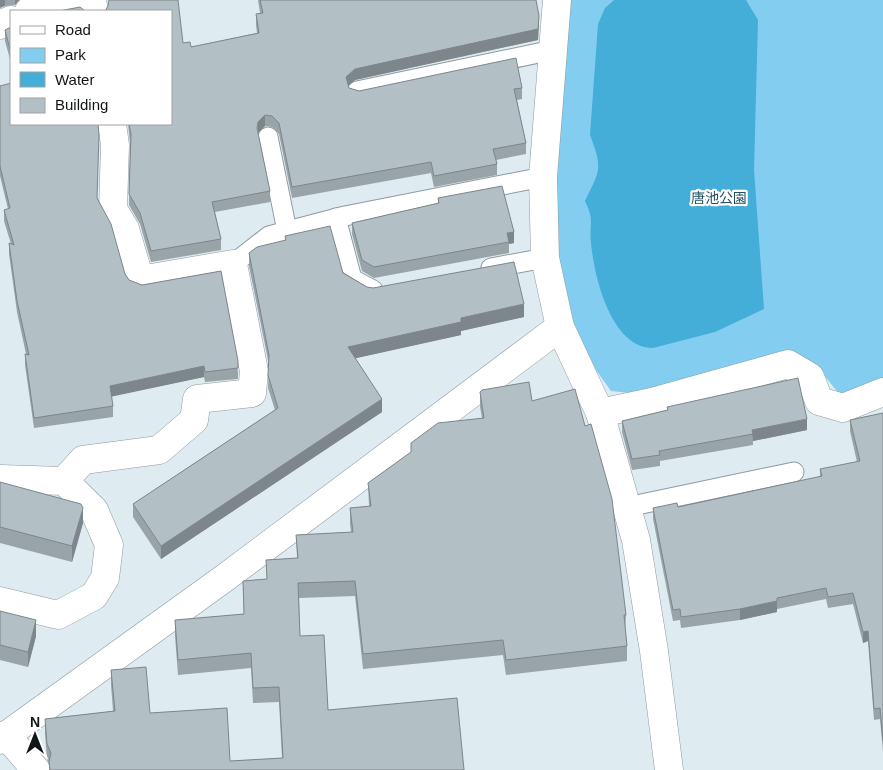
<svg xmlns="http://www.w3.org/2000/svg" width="883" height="770" viewBox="0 0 883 770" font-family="Helvetica,'Noto Sans JP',sans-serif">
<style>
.green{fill:#83cef0}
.water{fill:#44add8}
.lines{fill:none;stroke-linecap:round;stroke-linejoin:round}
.lane-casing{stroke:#8e9aa1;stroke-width:21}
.street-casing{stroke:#8e9aa1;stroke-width:29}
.lane{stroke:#fff;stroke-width:19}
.street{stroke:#fff;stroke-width:28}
.wall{fill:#99a4a9}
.shaded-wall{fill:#7d868a}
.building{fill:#b2bfc5;stroke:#7d868a}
.labels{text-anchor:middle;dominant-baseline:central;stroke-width:4.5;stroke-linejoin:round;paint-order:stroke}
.park-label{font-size:14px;fill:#234f61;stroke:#fff}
</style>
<rect width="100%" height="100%" fill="#deebf1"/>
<polygon class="green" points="570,0 883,0 883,384 845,401 814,363 786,353 649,395 611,391 596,370 573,323 558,260 553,210"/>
<path class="water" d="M614,0h132l12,20 -4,150 10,139 -49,23 -62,16c-42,0 -59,-72 -62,-105 -2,-21 4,-21 -6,-42 15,-31 18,-32 5,-66l8,-111 7,-16z"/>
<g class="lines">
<defs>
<g id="lane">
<polyline points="357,91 553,50"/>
<polyline points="268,137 287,231"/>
<polyline points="336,218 352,279 373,290"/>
<polyline points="233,264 269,236 345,216 543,177"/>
<polyline points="491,268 545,258"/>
<polyline points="627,507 794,472"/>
</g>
<g id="street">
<polyline points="92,0 94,11"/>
<polyline points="557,0 543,177 545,258 560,327 600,413 636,540 654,651 669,770"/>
<polyline points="29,11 67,0"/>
<polyline points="0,25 11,20"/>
<polyline points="600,413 652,402 788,364 810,377 819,401 843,408 883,392"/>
<polyline points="0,479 64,481 94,510 109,545 105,578 94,596 58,615 0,601"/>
<polyline points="64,481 83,460 159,450 194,420 197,399 252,393 254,371 233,264 140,280 125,229 113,209 115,145 112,124"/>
<polyline points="6,735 36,770"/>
<polyline points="0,740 226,577 560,327"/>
</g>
</defs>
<use href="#lane" class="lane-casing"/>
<use href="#street" class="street-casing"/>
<use href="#lane" class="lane"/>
<use href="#street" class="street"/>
</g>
<g class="wall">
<polygon points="0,0 19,0 15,5 5,6"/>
<polygon points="258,0 536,0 539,27 538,40 355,80 348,86 349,88 359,91 522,88 522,99 517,100 526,143 526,154 496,160 497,164 497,175 434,187 431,173 292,198 279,134 272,127 265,126 258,133 270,191 270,202 215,212 221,239 221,250 151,262 140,224 129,205 130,143 128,124 171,124 183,43 191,47 257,33 256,25 256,14 260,13"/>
<polygon points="11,27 11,63 5,41 5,30"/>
<polygon points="0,86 98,199 125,274 129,280 142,285 221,271 238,372 238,379 205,382 204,377 111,396 113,406 113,417 34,428 25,365 25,354 26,354 17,312 9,254 9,243 11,244 4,221 4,210 8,209 0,176"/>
<polygon points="438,198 514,243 509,244 509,253 374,278 362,271 352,234 352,223 438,203"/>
<polygon points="285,236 367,287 524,317 461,331 461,335 355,358 382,412 161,559 133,517 133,504 275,410 268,388 269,365 249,266 249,253 285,240"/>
<polygon points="480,392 532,401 626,615 625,630 627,646 627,661 506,675 503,655 363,669 355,596 299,598 300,636 328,710 464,770 49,770 49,763 47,759 45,734 45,719 113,711 111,685 111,670 150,713 230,761 282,758 279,702 253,703 251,668 178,675 175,636 175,620 244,614 243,581 267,579 266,560 297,558 296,535 351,532 350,523 350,508 369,506 368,483 482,418 480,407"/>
<polygon points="667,407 807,430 753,441 753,445 660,461 660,466 632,470 622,432 622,421 667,410"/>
<polygon points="883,413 883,752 880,719 874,720 868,641 863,643 853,604 828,608 826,599 777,609 777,612 740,620 681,628 680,620 673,621 653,519 653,508 678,507 820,477 820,469 857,462 850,431 850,420"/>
<polygon points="0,482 83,523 72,562 0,543"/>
<polygon points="0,611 36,636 28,667 0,660"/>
</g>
<g class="shaded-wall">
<polygon points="0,0 5,0 5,6 0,8"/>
<polygon points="15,0 19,0 15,5"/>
<polygon points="539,16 538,40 355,80 346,88 346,77 355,69"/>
<polygon points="265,115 265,126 258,133 258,122"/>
<polygon points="514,232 514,243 509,244 507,233"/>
<polygon points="524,304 524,317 461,331 461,335 348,360 348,347 461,318"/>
<polygon points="204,366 204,377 110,397 110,386"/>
<polygon points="382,399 382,412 161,559 161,546"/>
<polygon points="807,419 807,430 753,441 752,430"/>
<polygon points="83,508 83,523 72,562 72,546"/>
<polygon points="777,601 777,612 740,620 740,609"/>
<polygon points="36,620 36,636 28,667 28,652"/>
<polygon points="868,631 868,641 863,643 863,632"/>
</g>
<g class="building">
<polygon points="109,0 178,0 183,43 190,42 191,47 259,33 256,14 263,13 260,0 536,0 539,16 538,29 355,69 346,77 349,88 359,91 516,58 522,88 514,89 526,143 493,149 497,164 434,176 431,162 292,187 279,123 272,116 265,115 258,122 257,128 270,191 212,202 221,239 151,251 140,213 129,194 131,134 129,124 171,124 171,11 105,11 108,6"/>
<polygon points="80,7 85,11 59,11"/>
<polygon points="11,27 11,53 5,30"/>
<polygon points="11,83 11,124 98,124 99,135 97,198 111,224 125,274 129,280 142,285 221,271 238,361 238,368 205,372 204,366 110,386 113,406 34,418 25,354 29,355 17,301 9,243 14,245 4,210 10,208 0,166 0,86"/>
<polygon points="502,186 514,232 507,233 509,242 374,267 362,260 352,223 439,203 438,198"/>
<polygon points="330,226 343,273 367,287 373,288 514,262 524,304 461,318 461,322 348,347 382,399 161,546 133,504 278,408 268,375 269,355 249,253 257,247 286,240 285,236"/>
<polygon points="798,378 807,419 752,430 753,434 659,451 660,455 632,459 622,421 668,410 667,407"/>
<polygon points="529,382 532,401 575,389 585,426 591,424 612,499 626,615 624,615 627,646 506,660 503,640 363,654 355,581 298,583 300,636 324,635 328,710 457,698 464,770 50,770 49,762 51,753 47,744 45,719 115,711 111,670 146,667 150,713 227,708 230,761 283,758 279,687 253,688 251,653 178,660 175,620 244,614 243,581 267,579 266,560 298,558 296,535 353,532 350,508 371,506 368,483 411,452 411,443 438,423 484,418 480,392 482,390"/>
<polygon points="883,413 883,741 880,708 874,709 868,631 863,632 853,593 828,597 826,588 777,598 777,601 740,609 681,617 680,609 673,610 653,508 677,503 678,507 822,476 820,469 860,461 850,420"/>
<polygon points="0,482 81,504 83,508 72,546 0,527"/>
<polygon points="0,611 36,620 28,652 0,645"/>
</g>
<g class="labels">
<g class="park-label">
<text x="719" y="198">唐池公園</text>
</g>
</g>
<rect x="10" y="10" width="162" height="115" fill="#ffffff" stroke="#a0a1a2"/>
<rect x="20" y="26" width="25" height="8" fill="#ffffff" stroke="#a0a1a2"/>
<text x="55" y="35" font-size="15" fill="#111517">Road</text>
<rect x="20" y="48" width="25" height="15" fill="#83cef0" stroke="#a0a1a2"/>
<text x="55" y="60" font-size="15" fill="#111517">Park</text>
<rect x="20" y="72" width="25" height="15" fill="#44add8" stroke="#a0a1a2"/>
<text x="55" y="85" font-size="15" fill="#111517">Water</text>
<rect x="20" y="98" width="25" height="15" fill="#b2bfc5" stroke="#a0a1a2"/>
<text x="55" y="110" font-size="15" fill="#111517">Building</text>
<g transform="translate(35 735)" stroke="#ffffff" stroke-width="4" paint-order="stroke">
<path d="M0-4L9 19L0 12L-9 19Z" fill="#111517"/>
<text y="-8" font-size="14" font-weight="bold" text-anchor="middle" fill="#111517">N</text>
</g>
</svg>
